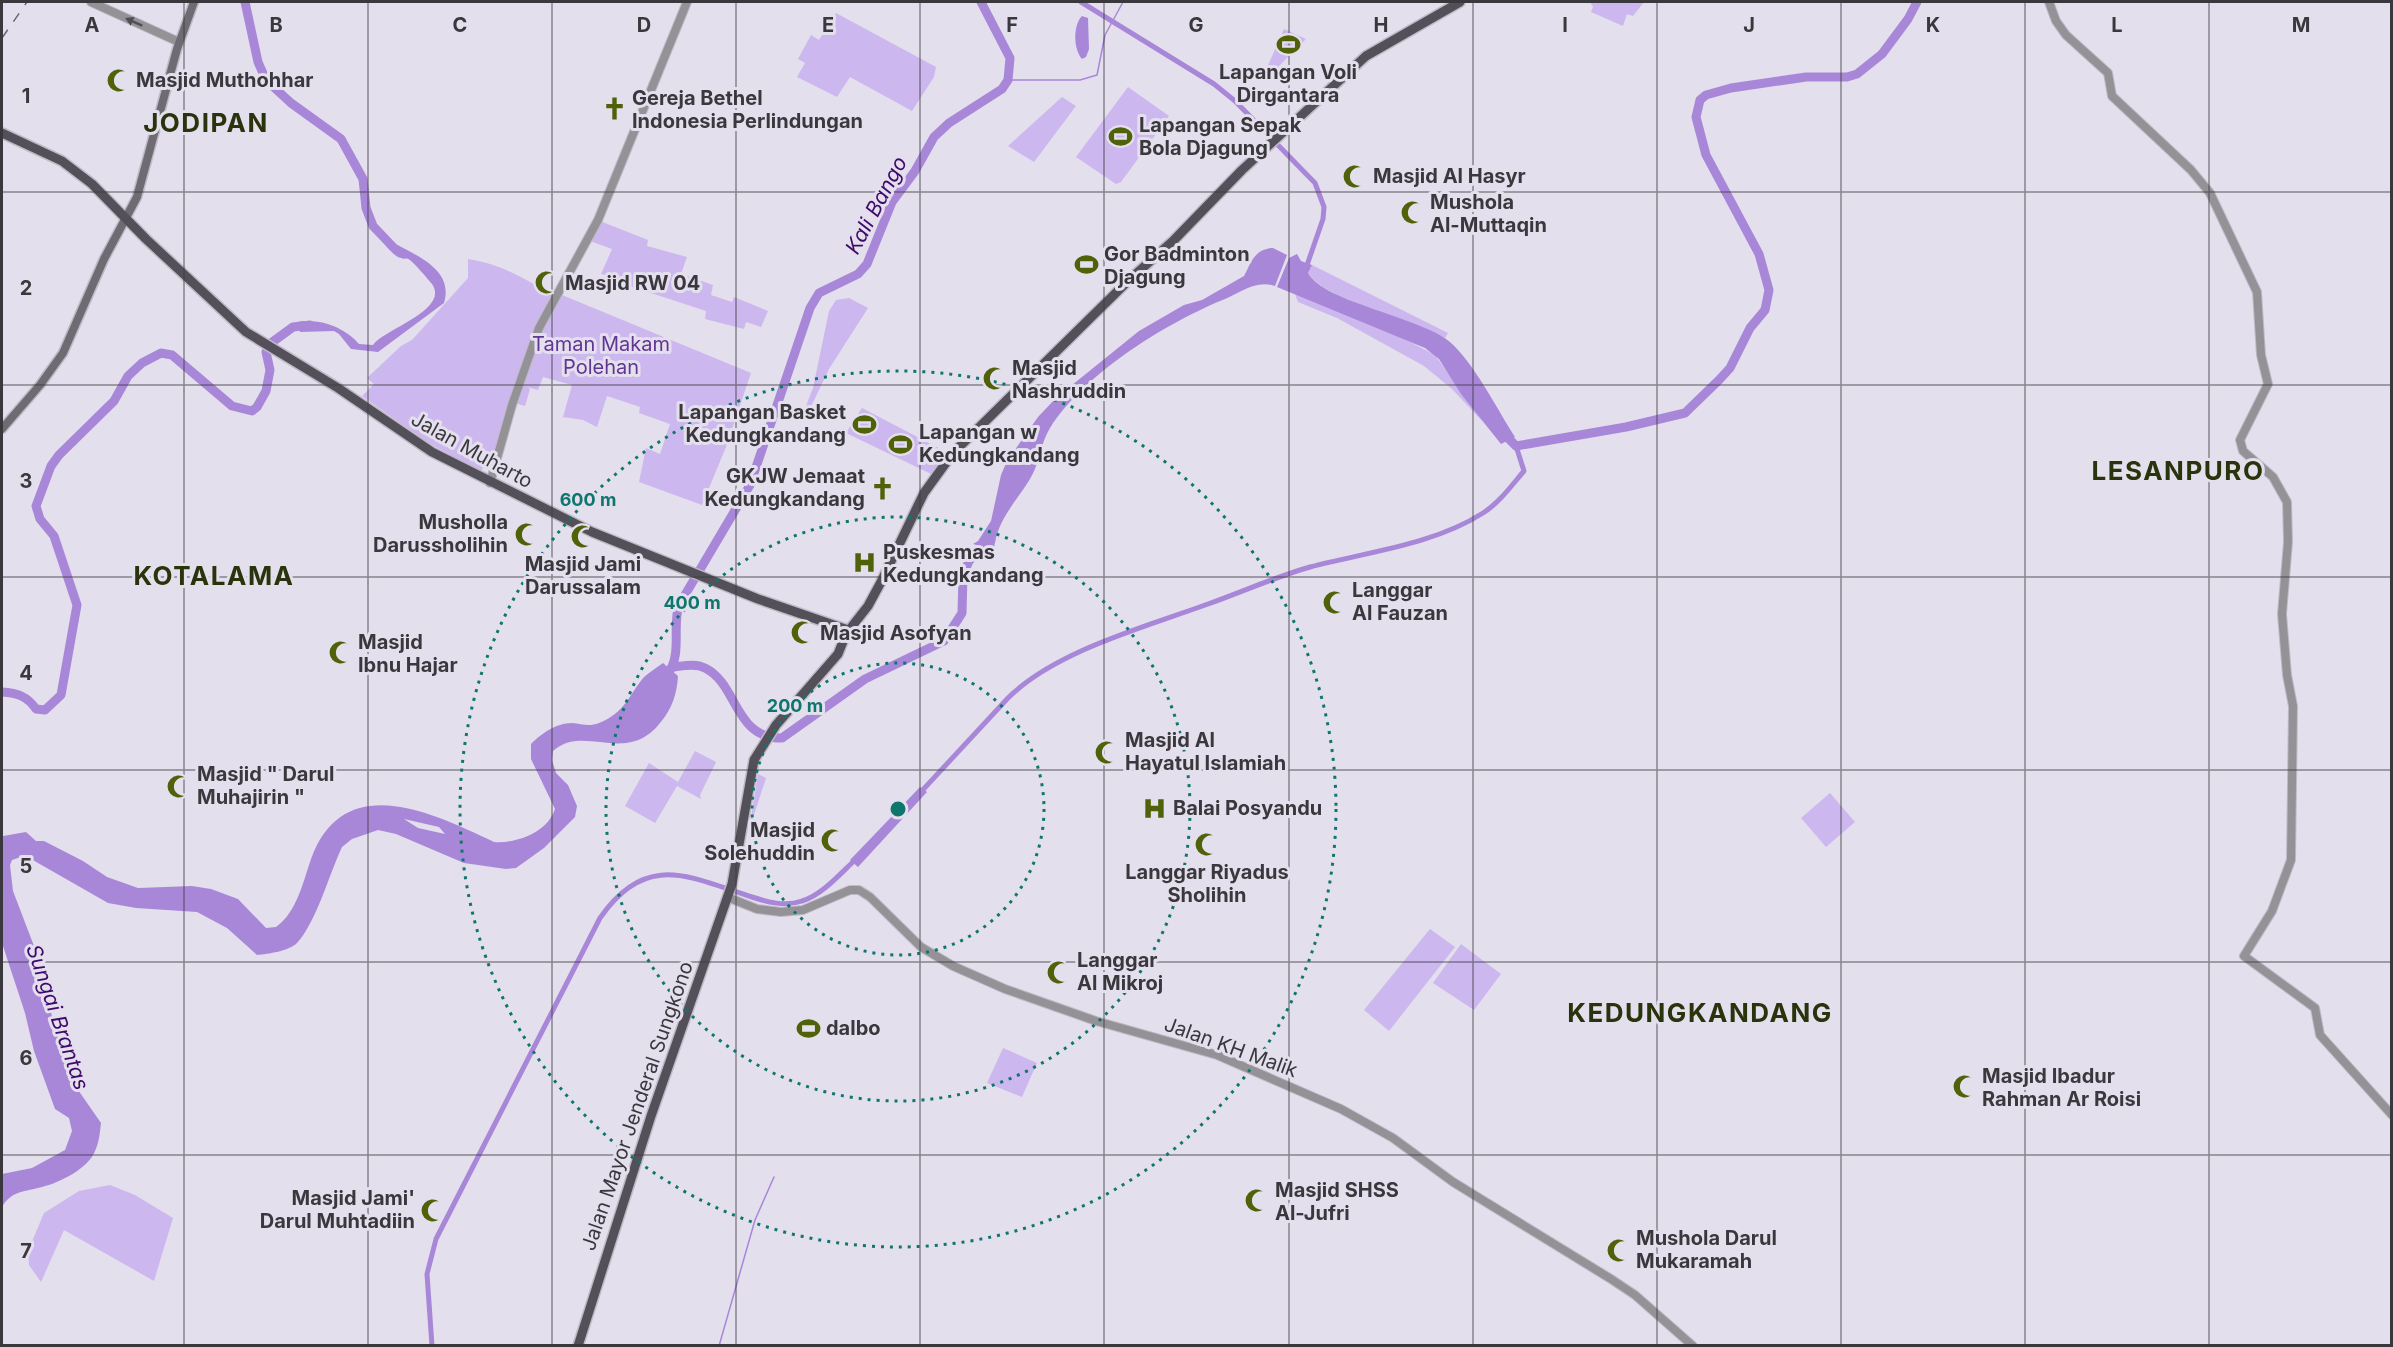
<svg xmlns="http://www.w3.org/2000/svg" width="2393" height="1347" viewBox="0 0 2393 1347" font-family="Inter,sans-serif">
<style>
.green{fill:#ccb7ef}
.water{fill:#a887d8;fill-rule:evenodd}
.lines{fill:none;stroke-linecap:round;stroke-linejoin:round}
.stream{stroke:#a887d8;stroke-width:1.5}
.canal{stroke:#a887d8;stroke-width:5}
.river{stroke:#a887d8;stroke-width:9}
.tertiary-casing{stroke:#bfbac6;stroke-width:10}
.secondary-casing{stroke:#bfbac6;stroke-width:11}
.primary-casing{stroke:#bfbac6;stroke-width:12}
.tertiary{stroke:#949297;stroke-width:8}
.secondary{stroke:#6e6b73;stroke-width:8}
.primary{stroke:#54505a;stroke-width:9}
.rail{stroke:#6a676f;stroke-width:1.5;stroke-dasharray:10 10;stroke-linecap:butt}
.oneway{fill:#504e54}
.grid{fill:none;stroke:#3a383d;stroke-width:1.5;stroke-opacity:0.55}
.ring{fill:none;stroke:#0f766e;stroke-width:3;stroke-dasharray:3 6}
.labels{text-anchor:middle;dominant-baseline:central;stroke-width:6;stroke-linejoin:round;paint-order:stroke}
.poi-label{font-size:20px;font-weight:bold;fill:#3a383d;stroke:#e4dfed;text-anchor:start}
.park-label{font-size:20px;fill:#613594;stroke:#e4dfed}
.street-label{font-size:20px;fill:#3a383d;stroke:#e4dfed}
.water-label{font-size:21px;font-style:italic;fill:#400a6d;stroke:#e4dfed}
.district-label{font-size:26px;font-weight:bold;letter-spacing:1.5px;fill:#29330c;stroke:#e4dfed}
.grid-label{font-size:20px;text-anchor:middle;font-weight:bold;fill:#3a383d;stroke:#e4dfed;stroke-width:6;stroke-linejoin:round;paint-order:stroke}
.centre{fill:#0f766e;stroke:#e4dfed;stroke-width:3}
.ring-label{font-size:18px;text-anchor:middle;font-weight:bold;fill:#0f766e;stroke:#e4dfed;stroke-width:6;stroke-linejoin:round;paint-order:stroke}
</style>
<rect width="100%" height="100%" fill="#e4dfed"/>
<g class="green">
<polygon points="1590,2 1644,2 1633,16 1627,14 1623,26 1591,12 1593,7"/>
<polygon points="836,13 936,67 934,77 912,111 850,77 837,97 797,77 805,63 798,59 811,35 819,40"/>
<polygon points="1284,29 1306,39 1263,82 1262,79"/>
<polygon points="1128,87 1169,116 1121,182 1116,184 1076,157"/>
<polygon points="1062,97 1076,106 1034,162 1008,146"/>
<polygon points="600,221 648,240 647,246 687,257 681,274 713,285 711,295 732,302 734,297 768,311 761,327 746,322 744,329 705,319 706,311 605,278 605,275 601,274 612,249 590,241"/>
<path d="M468,259c33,5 58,20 85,37l-27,56 -34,110 -6,-2 -5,12 -54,-30 -65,-46 12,-12 -7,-6 34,-32 11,-6 56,-62z"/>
<path d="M1312,265l136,68 -3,5c-28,-16 -124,-40 -137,-65z"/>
<polygon points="1295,294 1395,334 1435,355 1483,422 1452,389 1424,366 1337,318 1298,302"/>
<polygon points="562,295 751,373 726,447 702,505 639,482 646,448 660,454 670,424 639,413 640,407 607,396 597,427 583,420 563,417 572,385 543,377 538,390 527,387 530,389 525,406 515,403 543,327"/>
<polygon points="849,298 868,308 829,369 806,417 804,411 813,388 829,311 836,300"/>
<polygon points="862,408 948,453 931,474 846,433"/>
<polygon points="695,751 716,762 700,795 701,799 677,786 655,823 625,806 649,763 678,782"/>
<polygon points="758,774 766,778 749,830"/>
<polygon points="1830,793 1855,822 1826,847 1801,818"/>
<polygon points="1430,929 1455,947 1389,1031 1364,1010"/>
<polygon points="1461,944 1501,974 1474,1010 1433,983"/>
<polygon points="1003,1048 1037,1063 1022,1097 987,1083"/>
<polygon points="110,1185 135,1195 173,1218 154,1281 64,1230 41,1282 29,1265 28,1251 44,1213 79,1191"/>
</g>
<g class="water">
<path d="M1082,16l6,2 1,31 -3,8 -4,2c-9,-10 -9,-34 0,-43z"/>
<path d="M387,239c24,15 68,28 57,64l-66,49 -27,-3 -12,-15 -5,-3 -34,1 -3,-10c23,-4 47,5 62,22l14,1c11,-16 77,-35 59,-61 -5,-6 -16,-19 -22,-24 -5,-3 -4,0 -9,-2 -6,-1 -13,-10 -17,-15z"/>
<path d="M1273,248l14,7 -12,31c-20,-7 -36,8 -55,15 -57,24 -136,73 -170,127 -10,16 -10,35 -20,51 -14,23 -34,42 -36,71l-21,-6 5,-3 13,-20 10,-46 6,-14 31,-44 18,-19 83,-67 45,-26 18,-5 42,-24c7,-13 10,-27 29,-28z"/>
<path d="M1297,254l4,7 11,4 -4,8c15,29 115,45 142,69 24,21 47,67 65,95l-14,7 -40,-50 -22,-35 -14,-11 -148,-61 12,-29z"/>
<path d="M663,663l15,13c-1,18 -6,33 -18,47 -34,43 -76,0 -107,28l-1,9 4,13 12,12 9,21 -2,11 -31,31 -28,20 -10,1 -42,-6 -68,-29 -18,-4 -26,9 -10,8c-12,25 -26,76 -45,96 -8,8 -29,11 -40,12l-30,-27 -30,-16 -61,-4 -28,-5 -77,-44 -10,-2 -9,3 -2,5 3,26 29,76 11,55 23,65 25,36c-1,9 -2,20 -6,28 -6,17 -36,32 -53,36 -17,5 -30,3 -40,20v-33l30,-6 33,-18 7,-19 -3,-13 -14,-9 -21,-58 -9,-38 -23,-70 1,-107 23,-4 10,9h8l39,20 24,16 31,11 54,-2 19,3 27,10 28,29 10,-1c21,-15 27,-45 35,-68 33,-90 121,-46 183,-17 22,2 54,-10 61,-33l-24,-50v-15c10,-10 25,-21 41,-21 10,1 17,4 27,0 27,-11 29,-27 45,-46 6,-5 13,-10 19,-14zM404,819l35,8 6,7 -27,-6z"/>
<polygon points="920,787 927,792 858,867 850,860"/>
</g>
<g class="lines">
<g class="stream">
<polyline points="1008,80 1080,80 1097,75 1105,35 1123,2"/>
<polyline points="719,1346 755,1220 774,1177"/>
</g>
<g class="canal">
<polyline points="1081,2 1214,84 1235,101 1315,183 1324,207 1323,219 1306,268"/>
<path d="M919,794l89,-96c47,-47 137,-71 200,-94 34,-12 67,-27 102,-37 57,-15 123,-22 173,-54 16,-10 29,-28 41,-42l-8,-25"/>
<path d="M432,1346l-5,-72 9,-35 164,-321c46,-67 89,-41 152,-21 15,5 33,10 50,4 20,-6 38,-27 54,-42"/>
</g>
<g class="river">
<polyline points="245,2 258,62 266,80 291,103 341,139 363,179 366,208 373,226 393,247"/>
<polyline points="1502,432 1516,446 1626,427 1685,413 1719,380 1730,368 1750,328 1765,310 1769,290 1759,254 1706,155 1696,117 1700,100 1706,95 1731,88 1806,77 1847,77 1857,74 1882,54 1908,19 1917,2"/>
<path d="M673,667c10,-1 22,-4 32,1 33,16 29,71 77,70l83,-59 79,-38 18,-28 1,-38 6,-14 22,-21"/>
<path d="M669,672c13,-20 3,-46 10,-67l71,-120 60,-177 9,-15 39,-19 9,-10 25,-62 23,-31 19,-34 15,-14 53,-34 6,-9 2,-22 -29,-56"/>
<path d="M2,692c15,1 25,4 34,17l9,1 16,-15 16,-90 -23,-69 -14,-17 -4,-13 15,-40 8,-11 55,-54 14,-25 14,-13 19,-10 11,2 60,51 20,5 5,-4 9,-16 4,-21 -4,-18 5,-9 22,-16 17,-2"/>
</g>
<defs>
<g id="tertiary">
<polyline points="91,2 179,42"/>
<polyline points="2049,2 2056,21 2066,35 2108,73 2112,96 2191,170 2210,193 2257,292 2261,355 2268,384 2240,440 2243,451 2273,477 2287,502 2288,542 2282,614 2287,675 2293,706 2291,860 2272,911 2244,956 2315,1008 2320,1035 2392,1115"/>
<polyline points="490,483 512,405 539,328 598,220 687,2"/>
<polyline points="727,897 757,909 781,912 803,910 850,890 859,890 870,897 921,947 953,966 1005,989 1096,1021 1217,1055 1341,1109 1393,1138 1453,1182 1611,1279 1635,1295 1693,1346"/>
</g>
<polyline id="secondary" points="2,429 40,385 63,353 104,259 137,197 177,49 194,2"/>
<g id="primary">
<polyline points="2,133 62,161 92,184 146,239 246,332 338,388 432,452 592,532 758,599 851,631"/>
<polyline points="578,1346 651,1116 732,884 754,760 776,725 838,654 846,634 868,606 881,582 924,493 953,453 1129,280 1174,240 1242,170 1366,56 1460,2"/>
</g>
</defs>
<use href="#tertiary" class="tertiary-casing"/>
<use href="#secondary" class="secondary-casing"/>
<use href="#primary" class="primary-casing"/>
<use href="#tertiary" class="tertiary"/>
<use href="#secondary" class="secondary"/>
<use href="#primary" class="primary"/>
<polyline class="rail" points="2,38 27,2"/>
</g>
<defs><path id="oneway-solid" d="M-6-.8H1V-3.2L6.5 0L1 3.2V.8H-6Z" transform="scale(1.5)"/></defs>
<use class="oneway" href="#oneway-solid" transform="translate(134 22) rotate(-156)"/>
<path class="grid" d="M184,2v1344M368,2v1344M552,2v1344M736,2v1344M920,2v1344M1104,2v1344M1289,2v1344M1473,2v1344M1657,2v1344M1841,2v1344M2025,2v1344M2209,2v1344M2,192h2390M2,385h2390M2,577h2390M2,770h2390M2,962h2390M2,1155h2390"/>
<g class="ring">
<circle cx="898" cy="809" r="146"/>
<circle cx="898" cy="809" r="292"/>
<circle cx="898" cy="809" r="438"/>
</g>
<defs>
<symbol id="stadium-bare" viewBox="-9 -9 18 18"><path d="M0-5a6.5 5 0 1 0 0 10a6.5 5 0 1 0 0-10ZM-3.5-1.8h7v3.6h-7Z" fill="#4f6209" stroke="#e4dfed" stroke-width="2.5" paint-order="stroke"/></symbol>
<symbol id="mosque-bare" viewBox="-9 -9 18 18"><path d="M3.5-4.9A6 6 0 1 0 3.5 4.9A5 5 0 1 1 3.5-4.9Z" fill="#4f6209" stroke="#e4dfed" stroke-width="2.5" paint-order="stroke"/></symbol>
<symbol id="church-bare" viewBox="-9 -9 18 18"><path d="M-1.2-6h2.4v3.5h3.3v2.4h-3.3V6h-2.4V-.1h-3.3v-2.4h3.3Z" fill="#4f6209" stroke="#e4dfed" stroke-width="2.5" paint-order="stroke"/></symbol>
<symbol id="hospital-bare" viewBox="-9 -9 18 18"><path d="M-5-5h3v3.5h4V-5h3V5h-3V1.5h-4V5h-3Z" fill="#4f6209" stroke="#e4dfed" stroke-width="2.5" paint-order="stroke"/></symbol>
</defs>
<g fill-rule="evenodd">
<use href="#stadium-bare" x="1272" y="28" width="33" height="33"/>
<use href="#mosque-bare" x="102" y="64" width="33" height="33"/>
<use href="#church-bare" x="598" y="92" width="33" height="33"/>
<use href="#stadium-bare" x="1104" y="120" width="33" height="33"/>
<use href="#mosque-bare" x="1338" y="160" width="33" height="33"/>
<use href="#mosque-bare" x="1396" y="196" width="33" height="33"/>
<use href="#stadium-bare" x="1070" y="248" width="33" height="33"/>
<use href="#mosque-bare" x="530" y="266" width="33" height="33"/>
<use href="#mosque-bare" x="978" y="362" width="33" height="33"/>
<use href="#stadium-bare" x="848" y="408" width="33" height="33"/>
<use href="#stadium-bare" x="884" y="428" width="33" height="33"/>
<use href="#church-bare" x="866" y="472" width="33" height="33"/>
<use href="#mosque-bare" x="510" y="518" width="33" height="33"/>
<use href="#mosque-bare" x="566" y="520" width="33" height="33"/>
<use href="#hospital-bare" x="848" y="546" width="33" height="33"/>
<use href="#mosque-bare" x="1318" y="586" width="33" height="33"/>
<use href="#mosque-bare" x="786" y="616" width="33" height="33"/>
<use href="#mosque-bare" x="324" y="636" width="33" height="33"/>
<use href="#mosque-bare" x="1090" y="736" width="33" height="33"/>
<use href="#mosque-bare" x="162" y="770" width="33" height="33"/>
<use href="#hospital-bare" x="1138" y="792" width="33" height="33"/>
<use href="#mosque-bare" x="816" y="824" width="33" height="33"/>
<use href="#mosque-bare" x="1190" y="828" width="33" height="33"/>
<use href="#mosque-bare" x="1042" y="956" width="33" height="33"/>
<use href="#stadium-bare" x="792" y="1012" width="33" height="33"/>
<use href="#mosque-bare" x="1948" y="1070" width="33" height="33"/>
<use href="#mosque-bare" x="1240" y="1184" width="33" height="33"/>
<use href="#mosque-bare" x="416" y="1194" width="33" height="33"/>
<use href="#mosque-bare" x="1602" y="1234" width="33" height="33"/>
</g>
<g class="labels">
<g class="poi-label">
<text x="1288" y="72" text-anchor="middle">Lapangan Voli<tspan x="1288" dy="23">Dirgantara</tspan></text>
<text x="136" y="80">Masjid Muthohhar</text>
<text x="632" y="98">Gereja Bethel<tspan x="632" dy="23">Indonesia Perlindungan</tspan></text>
<text x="1139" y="125">Lapangan Sepak<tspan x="1139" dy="23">Bola Djagung</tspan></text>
<text x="1373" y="176">Masjid Al Hasyr</text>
<text x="1430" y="202">Mushola<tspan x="1430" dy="23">Al-Muttaqin</tspan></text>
<text x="1104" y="254">Gor Badminton<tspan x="1104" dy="23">Djagung</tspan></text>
<text x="565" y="283">Masjid RW 04</text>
<text x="1012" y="368">Masjid<tspan x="1012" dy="23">Nashruddin</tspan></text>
<text x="846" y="412" text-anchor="end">Lapangan Basket<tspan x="846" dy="23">Kedungkandang</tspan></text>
<text x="919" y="432">Lapangan w<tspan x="919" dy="23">Kedungkandang</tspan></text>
<text x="865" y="476" text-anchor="end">GKJW Jemaat<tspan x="865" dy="23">Kedungkandang</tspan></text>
<text x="508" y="522" text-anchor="end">Musholla<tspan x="508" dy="23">Darussholihin</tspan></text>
<text x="883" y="552">Puskesmas<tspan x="883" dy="23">Kedungkandang</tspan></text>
<text x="583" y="564" text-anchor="middle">Masjid Jami<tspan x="583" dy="23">Darussalam</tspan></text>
<text x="1352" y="590">Langgar<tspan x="1352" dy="23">Al Fauzan</tspan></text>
<text x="820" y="633">Masjid Asofyan</text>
<text x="358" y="642">Masjid<tspan x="358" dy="23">Ibnu Hajar</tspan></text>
<text x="1125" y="740">Masjid Al<tspan x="1125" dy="23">Hayatul Islamiah</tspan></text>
<text x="197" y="774">Masjid " Darul<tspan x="197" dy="23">Muhajirin "</tspan></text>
<text x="1173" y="808">Balai Posyandu</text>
<text x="815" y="830" text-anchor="end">Masjid<tspan x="815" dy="23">Solehuddin</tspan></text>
<text x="1207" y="872" text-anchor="middle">Langgar Riyadus<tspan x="1207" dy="23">Sholihin</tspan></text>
<text x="1077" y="960">Langgar<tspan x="1077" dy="23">Al Mikroj</tspan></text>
<text x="826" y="1028">dalbo</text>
<text x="1982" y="1076">Masjid Ibadur<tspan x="1982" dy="23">Rahman Ar Roisi</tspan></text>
<text x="1275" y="1190">Masjid SHSS<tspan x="1275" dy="23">Al-Jufri</tspan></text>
<text x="415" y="1198" text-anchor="end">Masjid Jami'<tspan x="415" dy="23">Darul Muhtadiin</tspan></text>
<text x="1636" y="1238">Mushola Darul<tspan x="1636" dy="23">Mukaramah</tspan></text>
</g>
<g class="park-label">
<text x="601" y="344">Taman Makam<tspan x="601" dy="23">Polehan</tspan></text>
</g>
<g class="street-label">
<text transform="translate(472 450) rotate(29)">Jalan Muharto</text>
<text transform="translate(1231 1047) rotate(20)">Jalan KH Malik</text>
<text transform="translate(637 1106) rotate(-71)">Jalan Mayor Jenderal Sungkono</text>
</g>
<g class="water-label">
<text transform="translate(876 205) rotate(-62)">Kali Bango</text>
<text transform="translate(58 1017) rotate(71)">Sungai Brantas</text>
</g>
<g class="district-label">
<text x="206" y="122">JODIPAN</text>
<text x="2178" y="470">LESANPURO</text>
<text x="214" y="575">KOTALAMA</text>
<text x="1700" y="1012">KEDUNGKANDANG</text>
</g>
</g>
<g class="grid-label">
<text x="92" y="32">A</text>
<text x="276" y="32">B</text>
<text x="460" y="32">C</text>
<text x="644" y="32">D</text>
<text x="828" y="32">E</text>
<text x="1012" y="32">F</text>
<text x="1196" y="32">G</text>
<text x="1381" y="32">H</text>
<text x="1565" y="32">I</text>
<text x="1749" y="32">J</text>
<text x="1933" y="32">K</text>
<text x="2117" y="32">L</text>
<text x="2301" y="32">M</text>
<text x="26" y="103">1</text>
<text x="26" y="295">2</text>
<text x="26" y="488">3</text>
<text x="26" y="680">4</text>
<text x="26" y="873">5</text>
<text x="26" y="1065">6</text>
<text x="26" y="1258">7</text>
</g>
<circle cx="898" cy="809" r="9" class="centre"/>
<g class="ring-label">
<text x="588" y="506">600 m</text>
<text x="692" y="609">400 m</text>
<text x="795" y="712">200 m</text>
</g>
<rect width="2393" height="1347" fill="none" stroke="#3a383d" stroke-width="6"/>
</svg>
